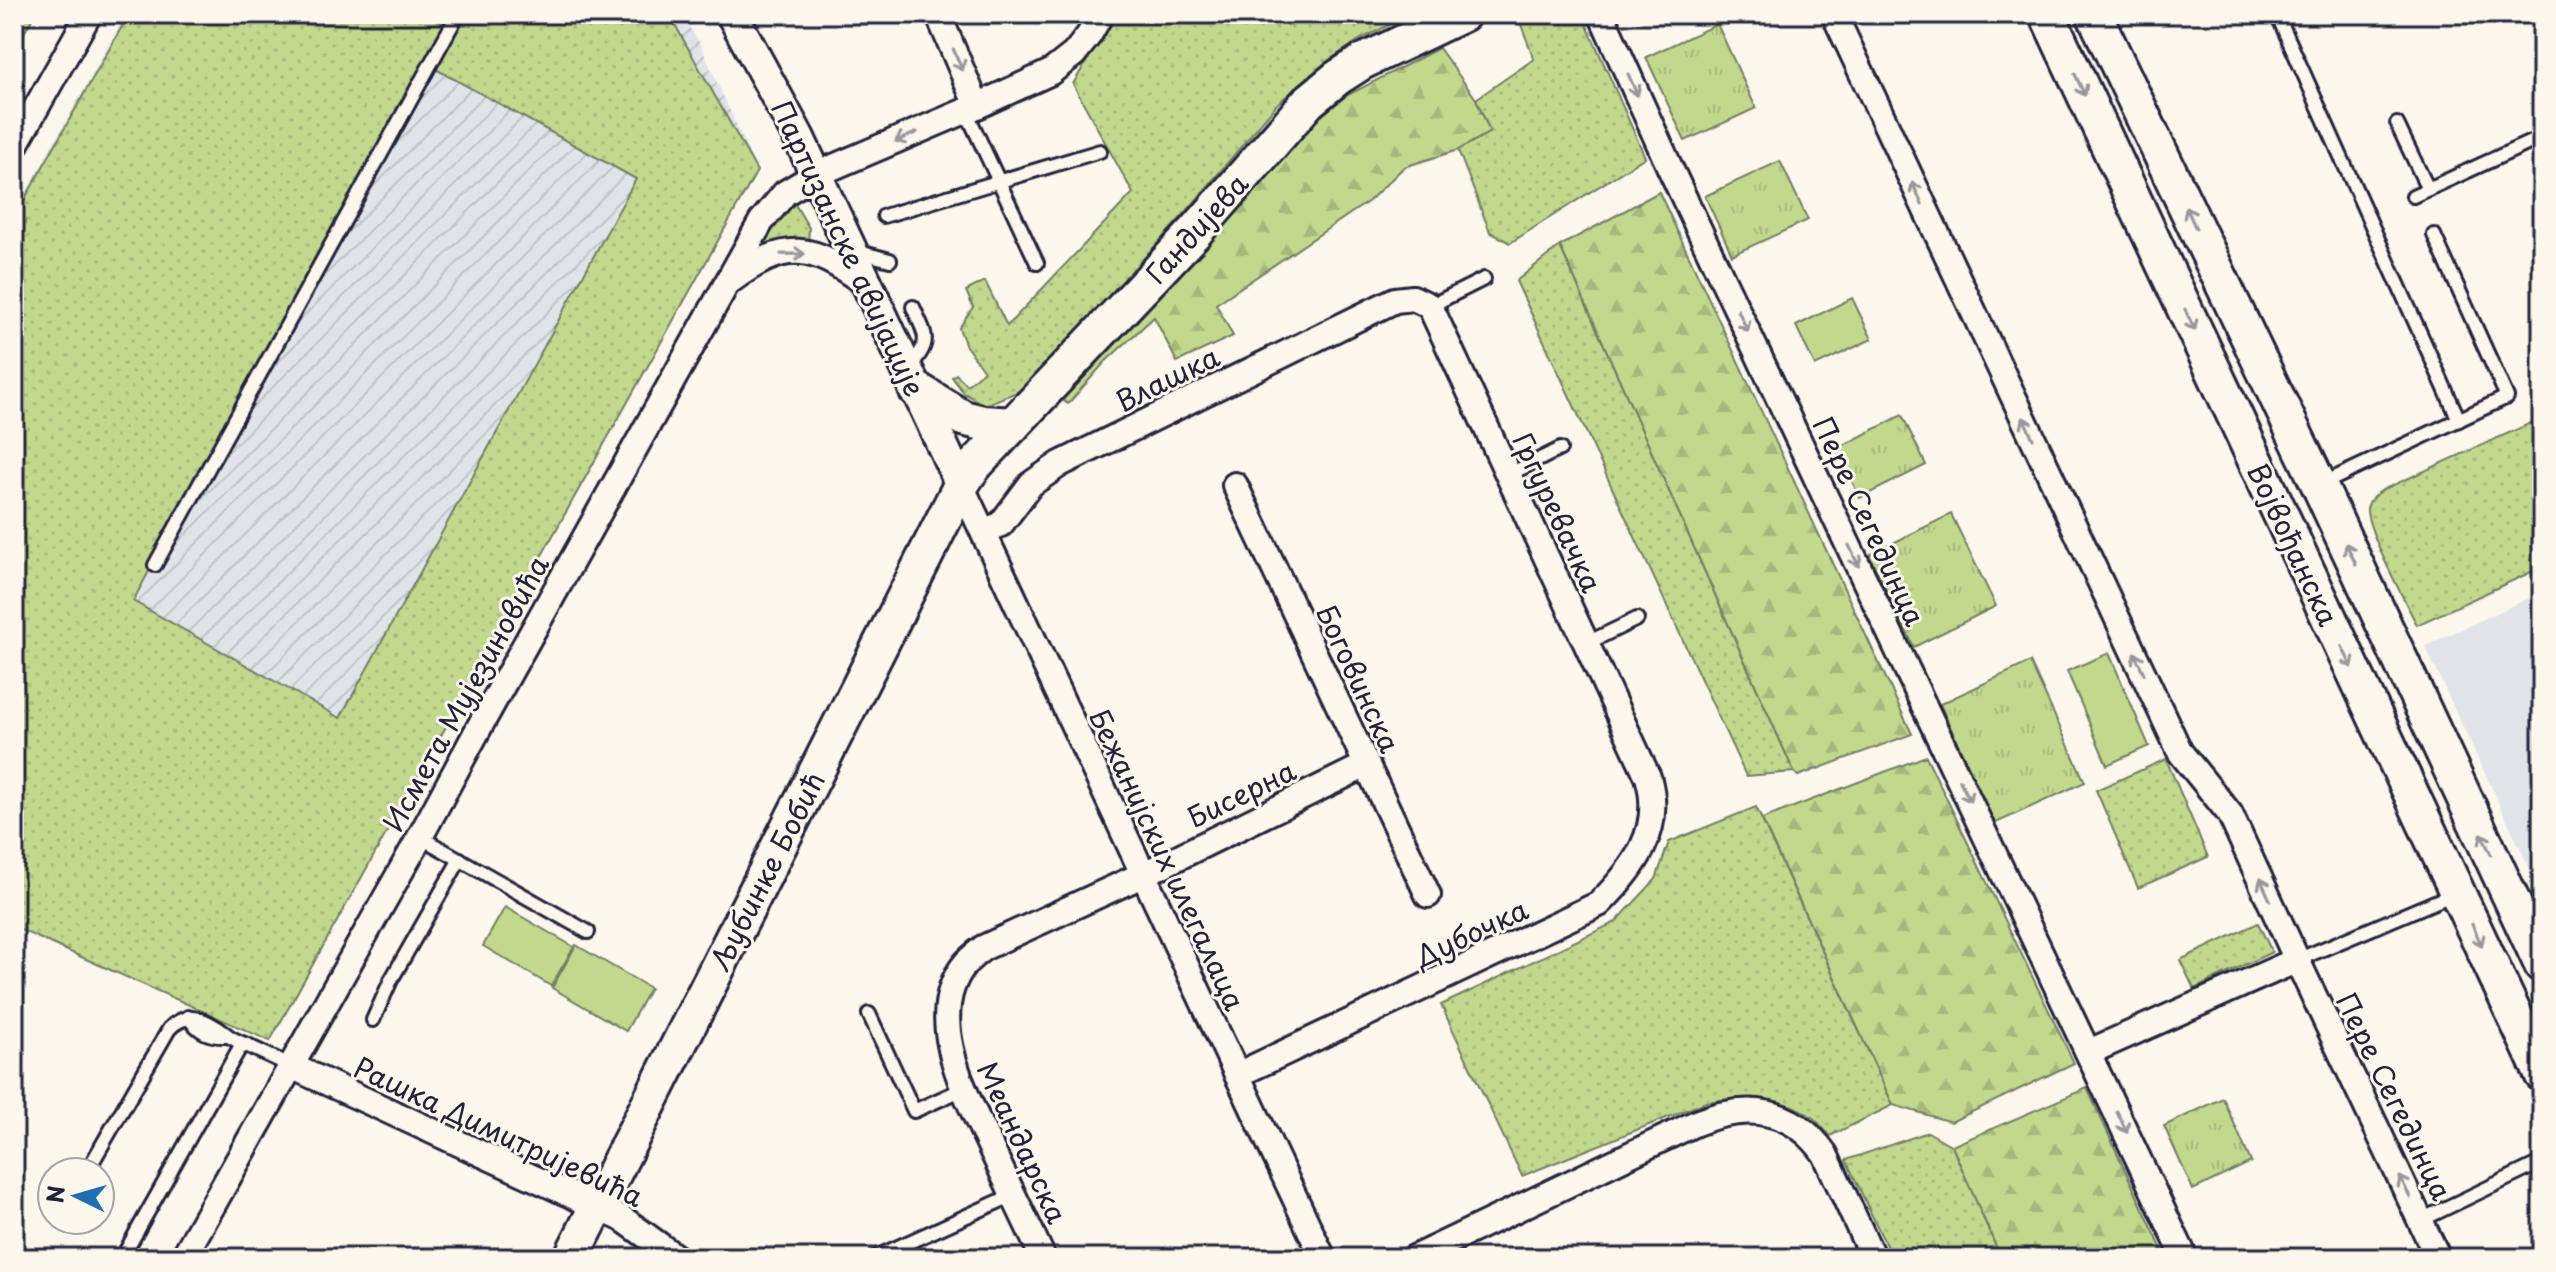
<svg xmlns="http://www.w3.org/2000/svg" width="2556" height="1272" viewBox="0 0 2556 1272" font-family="'Playpen Sans',sans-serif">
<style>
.built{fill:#e0e4e9}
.industrial{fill:url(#industrial-furrows)}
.grass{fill:url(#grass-dots);stroke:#727d64;stroke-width:2;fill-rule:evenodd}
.forest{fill:url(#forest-firs);stroke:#727d64;stroke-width:2}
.park{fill:url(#park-tufts);stroke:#727d64;stroke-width:2}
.pitch{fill:#c2d88d;stroke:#727d64;stroke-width:2}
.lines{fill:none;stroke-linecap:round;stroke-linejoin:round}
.service-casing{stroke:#22223b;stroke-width:18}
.minor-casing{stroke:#22223b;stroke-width:30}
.tertiary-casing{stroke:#22223b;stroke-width:36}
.secondary-casing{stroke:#22223b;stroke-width:40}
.service{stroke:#fbf7ec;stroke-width:12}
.minor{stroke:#fbf7ec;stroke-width:24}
.tertiary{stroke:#fbf7ec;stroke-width:30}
.secondary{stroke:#fbf7ec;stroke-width:34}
.oneway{stroke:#99979c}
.labels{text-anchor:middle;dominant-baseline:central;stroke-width:6;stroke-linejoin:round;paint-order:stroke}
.street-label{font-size:28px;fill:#22223b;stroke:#fbf7ec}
</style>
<defs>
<pattern id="industrial-furrows" width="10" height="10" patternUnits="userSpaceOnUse" patternTransform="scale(2)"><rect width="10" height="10" fill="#e0e4e9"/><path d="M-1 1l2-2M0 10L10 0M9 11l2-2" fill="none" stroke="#c0c3c9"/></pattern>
<pattern id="grass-dots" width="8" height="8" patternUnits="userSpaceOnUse" patternTransform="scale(2)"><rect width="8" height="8" fill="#c2d88d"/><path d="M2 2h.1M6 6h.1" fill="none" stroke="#a6b97b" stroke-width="1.8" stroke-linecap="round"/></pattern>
<pattern id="forest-firs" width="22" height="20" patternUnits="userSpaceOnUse" patternTransform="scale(2)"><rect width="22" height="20" fill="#c2d88d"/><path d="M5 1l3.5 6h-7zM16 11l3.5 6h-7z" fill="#a6b97b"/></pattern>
<pattern id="park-tufts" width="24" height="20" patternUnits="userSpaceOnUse" patternTransform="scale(2)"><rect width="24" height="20" fill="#c2d88d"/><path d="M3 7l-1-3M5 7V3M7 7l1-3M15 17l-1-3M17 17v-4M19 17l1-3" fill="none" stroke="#a6b97b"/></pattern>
</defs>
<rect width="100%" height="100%" fill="#fbf7ec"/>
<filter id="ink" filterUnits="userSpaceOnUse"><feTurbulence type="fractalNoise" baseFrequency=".0125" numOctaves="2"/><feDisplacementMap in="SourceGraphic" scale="16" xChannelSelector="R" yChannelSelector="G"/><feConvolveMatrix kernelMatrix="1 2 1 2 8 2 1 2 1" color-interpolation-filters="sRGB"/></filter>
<g filter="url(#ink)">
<polygon class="built" points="2542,592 2542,895 2425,646"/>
<polygon class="industrial" points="126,14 681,14 699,42 757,171 270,1041 14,927 14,214"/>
<g class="grass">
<polygon points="14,14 35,14 14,50"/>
<path d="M129,14h540l88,157 -487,870 -256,-114v-709zM423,62l213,117 -296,539 -207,-117z"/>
<polygon points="1115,14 1411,14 1359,40 1329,60 1276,105 1192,205 1045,370 1017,392 985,405 964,393 952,377 956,374 967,385 984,371 966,346 959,328 973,307 966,291 985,281 1007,326 1133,193 1073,84"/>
<polygon points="1517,14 1582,14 1645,157 1510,243 1490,232 1458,150 1490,132 1476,99 1534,59"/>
<polygon points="793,201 809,228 808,246 758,251 778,215"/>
<polygon points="1560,246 1794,772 1746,776 1516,281"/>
<path d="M2542,418v149l-125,58c-11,-22 -51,-96 -50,-116 1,-9 9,-14 15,-19z"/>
<polygon points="2166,759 2208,857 2138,888 2096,790"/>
<path d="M1756,807l137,298 -63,31c-6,-6 -11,-14 -18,-19 -29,-23 -72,-20 -106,-15l-184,74 -81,-171 175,-83 40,-43 13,-37z"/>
<polygon points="2258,923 2272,952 2194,989 2180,960"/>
<polygon points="1928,1132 1952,1146 2001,1258 1892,1258 1846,1160"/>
</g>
<g class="forest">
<polygon points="1439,48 1476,99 1490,132 1458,150 1404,167 1369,201 1216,304 1233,336 1177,362 1154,317 1105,362 1068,404 1055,395 1288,142 1346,96"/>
<polygon points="1659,192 1912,734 1798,776 1794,772 1560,246"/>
<polygon points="1926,756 2074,1063 1951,1122 1893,1105 1762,819"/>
<polygon points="2087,1088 2166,1258 2001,1258 1952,1146"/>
</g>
<g class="park">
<polygon points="1717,24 1756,108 1685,141 1646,57"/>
<polygon points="1780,161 1808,220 1732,255 1705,196"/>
<polygon points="1902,415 1926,465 1860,498 1836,449"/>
<polygon points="1951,514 1996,606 1914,647 1869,555"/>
<polygon points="2030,662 2085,782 1994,824 1940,704"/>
<polygon points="2223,1098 2251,1162 2193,1190 2164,1126"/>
</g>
<g class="pitch">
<polygon points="1852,298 1872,339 1815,366 1796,326"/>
<polygon points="2109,653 2149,746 2107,765 2067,671"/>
<polygon points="505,907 574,947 551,986 483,946"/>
<polygon points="576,945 650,988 626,1031 552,988"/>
</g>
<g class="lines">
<defs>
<g id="service">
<polyline points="2277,14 2459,420"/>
<polyline points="966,111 1037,263"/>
<polyline points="2397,124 2428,189"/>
<polyline points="2413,196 2542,137"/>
<polyline points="884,216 1100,151"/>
<polyline points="855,251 890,260"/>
<polyline points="1430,306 1484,279"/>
<path d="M909,368c23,-28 18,-30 4,-61"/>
<polyline points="1508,475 1560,449"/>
<polyline points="2322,484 2507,397 2434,235"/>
<polyline points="155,565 458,14"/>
<polyline points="1585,644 1637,619"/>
<polyline points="420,837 588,932"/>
<polyline points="2297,960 2456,893"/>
<polyline points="869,1014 914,1111 963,1089"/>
<path d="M188,1017c11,15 21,20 40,19"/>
<polyline points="373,1020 391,980 460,859"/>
<path d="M93,1161l76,-132c19,-20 39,-9 57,5 7,6 16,9 24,12"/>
<polyline points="2421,1220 2542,1162"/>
<polyline points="122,1258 239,1049 246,1045 291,1066"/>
<polyline points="874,1258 1013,1195"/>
</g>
<g id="minor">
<polyline points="938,14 977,106"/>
<polyline points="1601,14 1670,168 2185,1258"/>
<polyline points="1834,14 2180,752 2230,814 2297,960 2438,1258"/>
<polyline points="14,147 89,14"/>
<path d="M730,281c57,-42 81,-37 136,3"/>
<polyline points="961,485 1323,1258"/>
<polyline points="1235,485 1428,895"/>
<path d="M984,532l17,-8 30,-40 29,-20 335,-164 18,-2 17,8 218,471c16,53 -14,92 -49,127l-362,171"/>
<polyline points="2089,1052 2297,960"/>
<polyline points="291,1066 623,1219 677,1258"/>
<polyline points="183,1258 420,837 481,724 761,222 785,193 817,174 977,106 1051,72 1074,54 1089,35 1101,14"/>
<path d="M1043,1258c-17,-37 -35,-73 -52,-110 -24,-51 -69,-131 -26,-184 5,-6 12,-11 18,-16l159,-73 224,-110"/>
<path d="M1414,1258l282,-135c50,-20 96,-16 129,31l48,104"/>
</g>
<polyline id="tertiary" points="732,14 799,138 961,485"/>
<g id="secondary">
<polyline points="2047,14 2542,1074"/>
<polyline points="2094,14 2319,485 2542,965"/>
<polyline points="916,389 963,418 983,423 1013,425"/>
<polyline points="571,1258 961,485 973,467 1195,232 1308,102 1337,78 1362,62 1463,14"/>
</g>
</defs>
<use href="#service" class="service-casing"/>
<use href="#minor" class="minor-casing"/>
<use href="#tertiary" class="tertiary-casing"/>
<use href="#secondary" class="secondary-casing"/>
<use href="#service" class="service"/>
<use href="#minor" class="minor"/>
<use href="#tertiary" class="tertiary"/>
<use href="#secondary" class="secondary"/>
</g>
<defs><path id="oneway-shaft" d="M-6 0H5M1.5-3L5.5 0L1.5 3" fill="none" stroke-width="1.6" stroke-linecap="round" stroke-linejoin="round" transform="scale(2)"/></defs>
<g class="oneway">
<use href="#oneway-shaft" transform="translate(958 60) rotate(67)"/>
<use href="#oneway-shaft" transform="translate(1633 85) rotate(66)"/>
<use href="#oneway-shaft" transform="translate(2080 85) rotate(65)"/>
<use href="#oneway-shaft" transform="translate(906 137) rotate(157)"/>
<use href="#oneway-shaft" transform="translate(1917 193) rotate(-115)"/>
<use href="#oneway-shaft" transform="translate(2191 218) rotate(-115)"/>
<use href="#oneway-shaft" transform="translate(793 254) rotate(-1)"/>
<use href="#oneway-shaft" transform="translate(2190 320) rotate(65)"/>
<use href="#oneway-shaft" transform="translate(1743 321) rotate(65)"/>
<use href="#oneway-shaft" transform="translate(2028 428) rotate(-115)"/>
<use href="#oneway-shaft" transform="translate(2351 554) rotate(-115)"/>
<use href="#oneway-shaft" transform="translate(1854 556) rotate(65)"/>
<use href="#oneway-shaft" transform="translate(2347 657) rotate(65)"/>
<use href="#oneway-shaft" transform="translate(2139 663) rotate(-115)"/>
<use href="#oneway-shaft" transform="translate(1965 791) rotate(64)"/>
<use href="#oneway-shaft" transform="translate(2486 844) rotate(-115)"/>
<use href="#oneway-shaft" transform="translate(2265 889) rotate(-114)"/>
<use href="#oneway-shaft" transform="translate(2477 935) rotate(65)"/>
<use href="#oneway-shaft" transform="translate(2122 1122) rotate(65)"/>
<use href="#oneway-shaft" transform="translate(2405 1187) rotate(-116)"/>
</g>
</g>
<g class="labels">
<g class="street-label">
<text transform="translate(1196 228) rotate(-48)">Гандијева</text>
<text transform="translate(849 248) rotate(65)">Партизанске авијације</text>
<text transform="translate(1167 378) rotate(-26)">Влашка</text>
<text transform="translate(1558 512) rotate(65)">Гргуревачка</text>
<text transform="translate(1870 521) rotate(65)">Пере Сегединца</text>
<text transform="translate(2294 544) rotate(65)">Војвођанска</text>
<text transform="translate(1359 678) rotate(65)">Боговинска</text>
<text transform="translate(465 693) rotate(-61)">Исмета Мујезиновића</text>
<text transform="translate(1241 793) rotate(-26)">Бисерна</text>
<text transform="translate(1168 859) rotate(65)">Бежанијских илегалаца</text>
<text transform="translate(766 871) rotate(-63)">Љубинке Бобић</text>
<text transform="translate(1471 932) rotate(-25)">Дубочка</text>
<text transform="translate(2395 1096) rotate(64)">Пере Сегединца</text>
<text transform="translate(499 1131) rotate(25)">Рашка Димитријевића</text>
<text transform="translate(1023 1142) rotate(65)">Меандарска</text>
</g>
</g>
<rect width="2556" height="1272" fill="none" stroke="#fbf7ec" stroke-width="48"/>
<rect x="24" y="24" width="2508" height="1224" fill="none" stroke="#22223b" stroke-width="3" filter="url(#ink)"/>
<g transform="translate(76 1196) rotate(275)"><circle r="38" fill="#fbf7ec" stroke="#a4a2a5" stroke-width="2"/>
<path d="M0-6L14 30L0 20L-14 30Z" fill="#1f6fb2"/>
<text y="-12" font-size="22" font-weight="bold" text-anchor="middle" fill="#22223b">N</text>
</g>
</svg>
